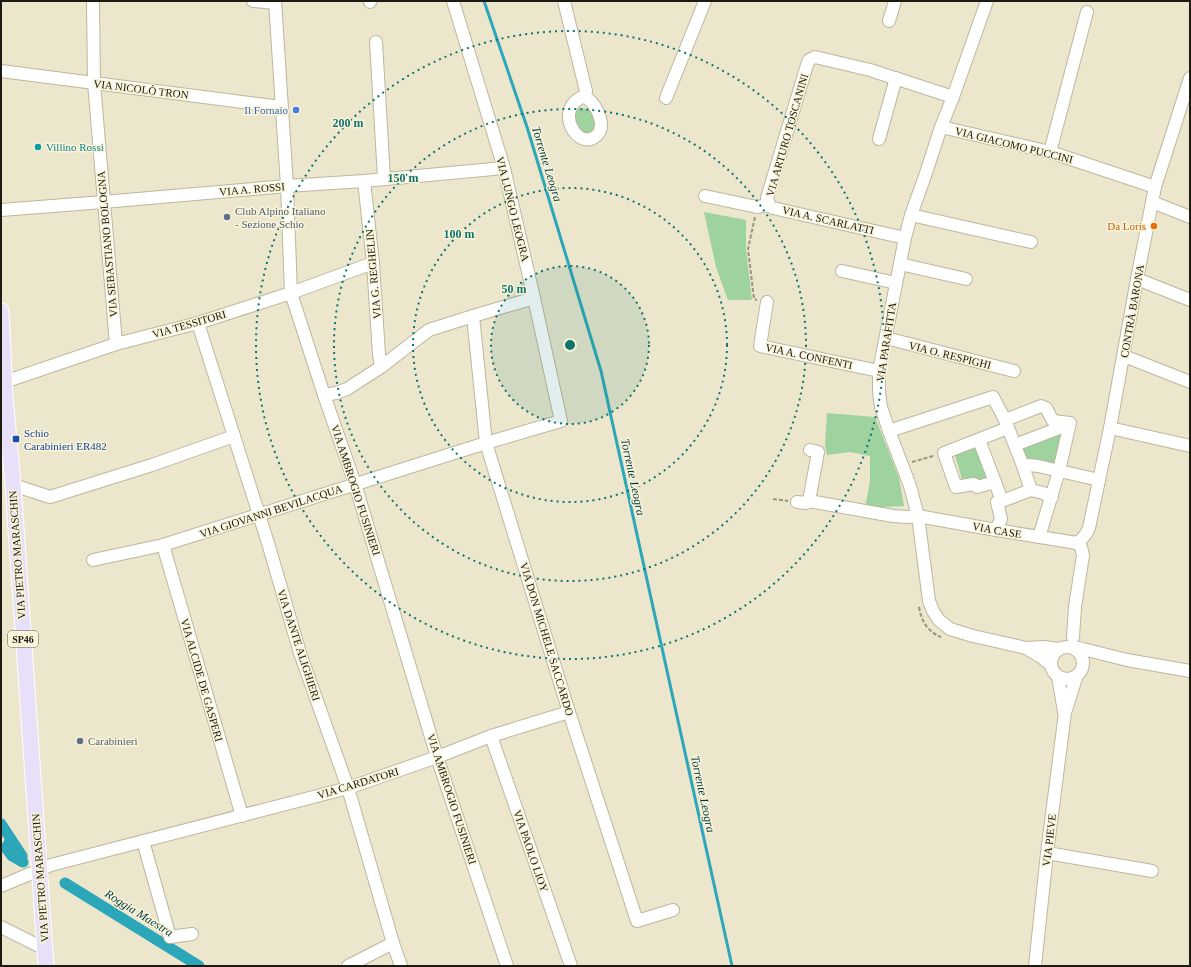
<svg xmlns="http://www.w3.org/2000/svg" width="1191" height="967" viewBox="0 0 1191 967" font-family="'Times New Roman',serif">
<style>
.green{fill:#9ed29e}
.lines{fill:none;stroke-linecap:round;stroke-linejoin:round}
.stream{stroke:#2ca7ba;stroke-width:3}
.canal{stroke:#2ca7ba;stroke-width:11}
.minor-casing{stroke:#bcb79e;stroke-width:14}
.major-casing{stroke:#fff;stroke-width:17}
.path{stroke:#999482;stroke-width:2;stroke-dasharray:4 2;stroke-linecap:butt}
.minor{stroke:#fff;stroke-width:12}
.major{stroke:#e8e0f8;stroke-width:15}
.ring{fill:none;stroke:#0f766e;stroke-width:2;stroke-dasharray:2 4}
.shop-dot{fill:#3f7fe0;stroke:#f9f4da;stroke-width:1.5}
.culture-dot{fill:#0f9aa8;stroke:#f9f4da;stroke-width:1.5}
.service-dot{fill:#5c6f8a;stroke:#f9f4da;stroke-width:1.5}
.food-dot{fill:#e8710a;stroke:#f9f4da;stroke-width:1.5}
.transit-dot{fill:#1a4fb4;stroke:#f9f4da;stroke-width:1.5}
.labels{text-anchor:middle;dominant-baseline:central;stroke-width:3;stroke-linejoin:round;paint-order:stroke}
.shield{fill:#f9f4da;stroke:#5e5b4d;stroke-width:1}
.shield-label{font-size:10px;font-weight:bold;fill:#1c1a11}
.street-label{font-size:11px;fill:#1c1a11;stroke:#f9f4da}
.shop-label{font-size:11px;fill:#366cbe;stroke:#f9f4da;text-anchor:end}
.culture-label{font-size:11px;fill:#0d838f;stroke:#f9f4da;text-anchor:start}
.service-label{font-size:11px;fill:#4e5e75;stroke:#f9f4da;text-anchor:start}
.food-label{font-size:11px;fill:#c56008;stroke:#f9f4da;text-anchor:end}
.transit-label{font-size:11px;fill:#164399;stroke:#f9f4da;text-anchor:start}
.water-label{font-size:12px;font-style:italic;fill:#023a43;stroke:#f9f4da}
.centre{fill:#0f766e;stroke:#f9f4da;stroke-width:2}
.ring-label{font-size:12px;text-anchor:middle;font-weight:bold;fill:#0f766e;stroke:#f9f4da;stroke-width:3;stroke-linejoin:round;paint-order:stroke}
</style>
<rect width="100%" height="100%" fill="#ece6cd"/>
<g class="green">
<path d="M580,108c16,0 23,22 5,26l-11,-10 1,-12z"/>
<polygon points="704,212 746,220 746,249 752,300 728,300 716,267"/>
<polygon points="827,413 875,417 899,478 904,506 865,508 870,481 870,456 850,452 827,455 825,446"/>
<polygon points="1063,430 1056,466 1026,459 1022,447"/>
<polygon points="974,448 977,451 981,449 989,470 986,476 988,481 963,483 955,455"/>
</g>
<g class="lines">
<polyline class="stream" points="484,1 527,127 601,371 732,966"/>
<g class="canal">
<polyline points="1,824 22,856 21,861"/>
<polyline points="11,840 6,848 12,856 23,862"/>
<polyline points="65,883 199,966"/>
</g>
<defs>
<g id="minor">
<polyline points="93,1 94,83 116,344"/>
<polyline points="253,1 275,3"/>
<polyline points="275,1 287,186 291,293 324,395 355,484 437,757 507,966"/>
<polyline points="370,1 370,2"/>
<polyline points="564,1 583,79 586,91 585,96"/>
<polyline points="987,1 953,97 941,127 925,176 911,215 905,238 879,371 879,392 881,407 889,431 910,486 918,516 929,601 933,611 939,620 950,629 973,636 1026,648 1044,647 1058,649"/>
<polyline points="889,21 895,1"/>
<polyline points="376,42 384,178"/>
<polyline points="1,71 281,107"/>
<path d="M585,96c9,7 14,15 16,26 0,6 0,10 -5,14 -19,16 -44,-29 -11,-40z"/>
<polyline points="666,98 705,1"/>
<polyline points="941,127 1050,152 1155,187"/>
<polyline points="879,139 896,78"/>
<polyline points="1050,152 1087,12"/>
<polyline points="364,181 373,263 379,354 381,367"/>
<polyline points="705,196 757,207 764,206 769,205 773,208 905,238"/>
<polyline points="1152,202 1190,217"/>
<polyline points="769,205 767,198 807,65 809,60 815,57 870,70 953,97"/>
<polyline points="1,210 103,202 287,186 364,181 504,168"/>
<polyline points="911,215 1031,242"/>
<polyline points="900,264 966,279"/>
<polyline points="842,271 896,283"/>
<polyline points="1137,279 1190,300"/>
<polyline points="767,302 760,346 879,371"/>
<polyline points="473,316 486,443 569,712 637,921 673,910"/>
<polyline points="198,323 268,543 300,653 348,788 393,943 401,966"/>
<polyline points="886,338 1014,371"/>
<polyline points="1124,356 1190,382"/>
<polyline points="1,383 116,344 198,323 291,293 373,263"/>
<polyline points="324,395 336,393 347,389 381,367 429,330 473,316 534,298"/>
<polyline points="1005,420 1041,406 1046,408 1053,421 1070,423 1059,471 1039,537"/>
<polyline points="1110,428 1190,446"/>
<polyline points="889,431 993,397 1005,420 1023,466 1029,465 1038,466 1099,480"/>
<polyline points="979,440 995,482"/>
<polyline points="1015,445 1062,427 1069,423"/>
<polyline points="810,450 818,452 809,501 893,516 908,517 918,516 996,530 1077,543"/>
<polyline points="1023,466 1031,490 1043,493 1052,497"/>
<polyline points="13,485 50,497 152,465 234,436"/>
<polyline points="1002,501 1031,490"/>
<polyline points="797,502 806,503 809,501"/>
<polyline points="996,530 1001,519 997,502 1002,501 995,482 977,487 974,484 956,487 944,453 1008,428"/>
<path d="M1077,543c6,-4 9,-8 12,-15l21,-100 27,-149 18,-92 35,-109"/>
<polyline points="163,545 242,816"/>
<polyline points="93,560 163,545 486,443 561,421 534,298 504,168 453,1"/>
<polyline points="1073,637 1075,607 1083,555 1081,547 1077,543"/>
<circle cx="1067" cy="663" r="16"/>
<polyline points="1073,647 1083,649 1127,660 1190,671"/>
<polyline points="1026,648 1041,657 1051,665"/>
<polyline points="1058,676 1064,712"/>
<polyline points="491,736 571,966"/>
<polyline points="143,841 170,937 192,934"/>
<polyline points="1047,853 1152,871"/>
<polyline points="1,886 51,865 348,788 437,757 491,736 569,712"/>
<polyline points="1,927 45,949"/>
<polyline points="348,966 393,943"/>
<polyline points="1035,966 1047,853 1065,713 1077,675"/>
</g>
<polyline id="major" points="1,311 5,396 13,485 46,966"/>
</defs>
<use href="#minor" class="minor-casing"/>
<use href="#major" class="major-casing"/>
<g class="path">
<polyline points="755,217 748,249 754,299 757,300"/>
<polyline points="912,462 933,456"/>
<polyline points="773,499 788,501"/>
<path d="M919,607c2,14 9,25 22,30"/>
</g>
<use href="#minor" class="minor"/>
<use href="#major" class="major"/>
</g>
<circle cx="570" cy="345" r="79" fill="#0f766e" fill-opacity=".12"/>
<g class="ring">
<circle cx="570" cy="345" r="79"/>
<circle cx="570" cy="345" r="157"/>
<circle cx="570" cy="345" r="236"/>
<circle cx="570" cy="345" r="314"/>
</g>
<circle class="shop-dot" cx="296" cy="110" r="4"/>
<circle class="culture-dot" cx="38" cy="147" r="4"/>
<g class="service-dot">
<circle cx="227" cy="217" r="4"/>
<circle cx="80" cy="741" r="4"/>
</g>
<circle class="food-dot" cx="1154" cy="226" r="4"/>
<rect class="transit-dot" x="12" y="435" width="8" height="8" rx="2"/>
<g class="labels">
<rect class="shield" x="8" y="631" width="30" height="16" rx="3"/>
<g class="shield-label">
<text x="23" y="639">SP46</text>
</g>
<g class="street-label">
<text transform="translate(141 89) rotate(7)">VIA NICOLÒ TRON</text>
<text transform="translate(787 135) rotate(-74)">VIA ARTURO TOSCANINI</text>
<text transform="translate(1014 145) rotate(14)">VIA GIACOMO PUCCINI</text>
<text transform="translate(252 189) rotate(-5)">VIA A. ROSSI</text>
<text transform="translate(513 209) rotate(76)">VIA LUNGO LEOGRA</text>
<text transform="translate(828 220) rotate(13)">VIA A. SCARLATTI</text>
<text transform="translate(107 244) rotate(-95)">VIA SEBASTIANO BOLOGNA</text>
<text transform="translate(373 274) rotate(-95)">VIA G. REGHELIN</text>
<text transform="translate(1132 311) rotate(-80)">CONTRÀ BARONA</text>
<text transform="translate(189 324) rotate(-16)">VIA TESSITORI</text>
<text transform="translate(886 342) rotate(-81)">VIA PARAFITTA</text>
<text transform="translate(950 355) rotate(14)">VIA O. RESPIGHI</text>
<text transform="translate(809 356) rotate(12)">VIA A. CONFENTI</text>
<text transform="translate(356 490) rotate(72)">VIA AMBROGIO FUSINIERI</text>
<text transform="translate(271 511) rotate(-18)">VIA GIOVANNI BEVILACQUA</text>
<text transform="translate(997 530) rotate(10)">VIA CASE</text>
<text transform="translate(17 555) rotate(-94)">VIA PIETRO MARASCHIN</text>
<text transform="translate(547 639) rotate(73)">VIA DON MICHELE SACCARDO</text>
<text transform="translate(299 645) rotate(72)">VIA DANTE ALIGHIERI</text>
<text transform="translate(202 680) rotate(74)">VIA ALCIDE DE GASPERI</text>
<text transform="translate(358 783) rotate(-17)">VIA CARDATORI</text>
<text transform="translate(452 799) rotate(72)">VIA AMBROGIO FUSINIERI</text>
<text transform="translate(1049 840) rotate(-83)">VIA PIEVE</text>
<text transform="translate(531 851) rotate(71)">VIA PAOLO LIOY</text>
<text transform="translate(40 878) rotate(-94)">VIA PIETRO MARASCHIN</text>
</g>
<g class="shop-label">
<text x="288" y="110">Il Fornaio</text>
</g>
<g class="culture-label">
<text x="46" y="147">Villino Rossi</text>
</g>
<g class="service-label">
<text x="235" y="211">Club Alpino Italiano<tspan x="235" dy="13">- Sezione Schio</tspan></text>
<text x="88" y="741">Carabinieri</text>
</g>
<g class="food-label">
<text x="1146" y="226">Da Loris</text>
</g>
<g class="transit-label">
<text x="24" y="433">Schio<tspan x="24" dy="13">Carabinieri ER482</tspan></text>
</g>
<g class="water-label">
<text transform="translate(547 164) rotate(73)">Torrente Leogra</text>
<text transform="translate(633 477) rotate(78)">Torrente Leogra</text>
<text transform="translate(703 794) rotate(78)">Torrente Leogra</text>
<text transform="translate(139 913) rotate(32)">Roggia Maestra</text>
</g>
</g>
<circle cx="570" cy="345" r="6" class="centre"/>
<g class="ring-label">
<text x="348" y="127">200 m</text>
<text x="403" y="182">150 m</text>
<text x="459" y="238">100 m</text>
<text x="514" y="293">50 m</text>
</g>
<rect width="1191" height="967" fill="none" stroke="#1c1a11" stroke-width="4"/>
</svg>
